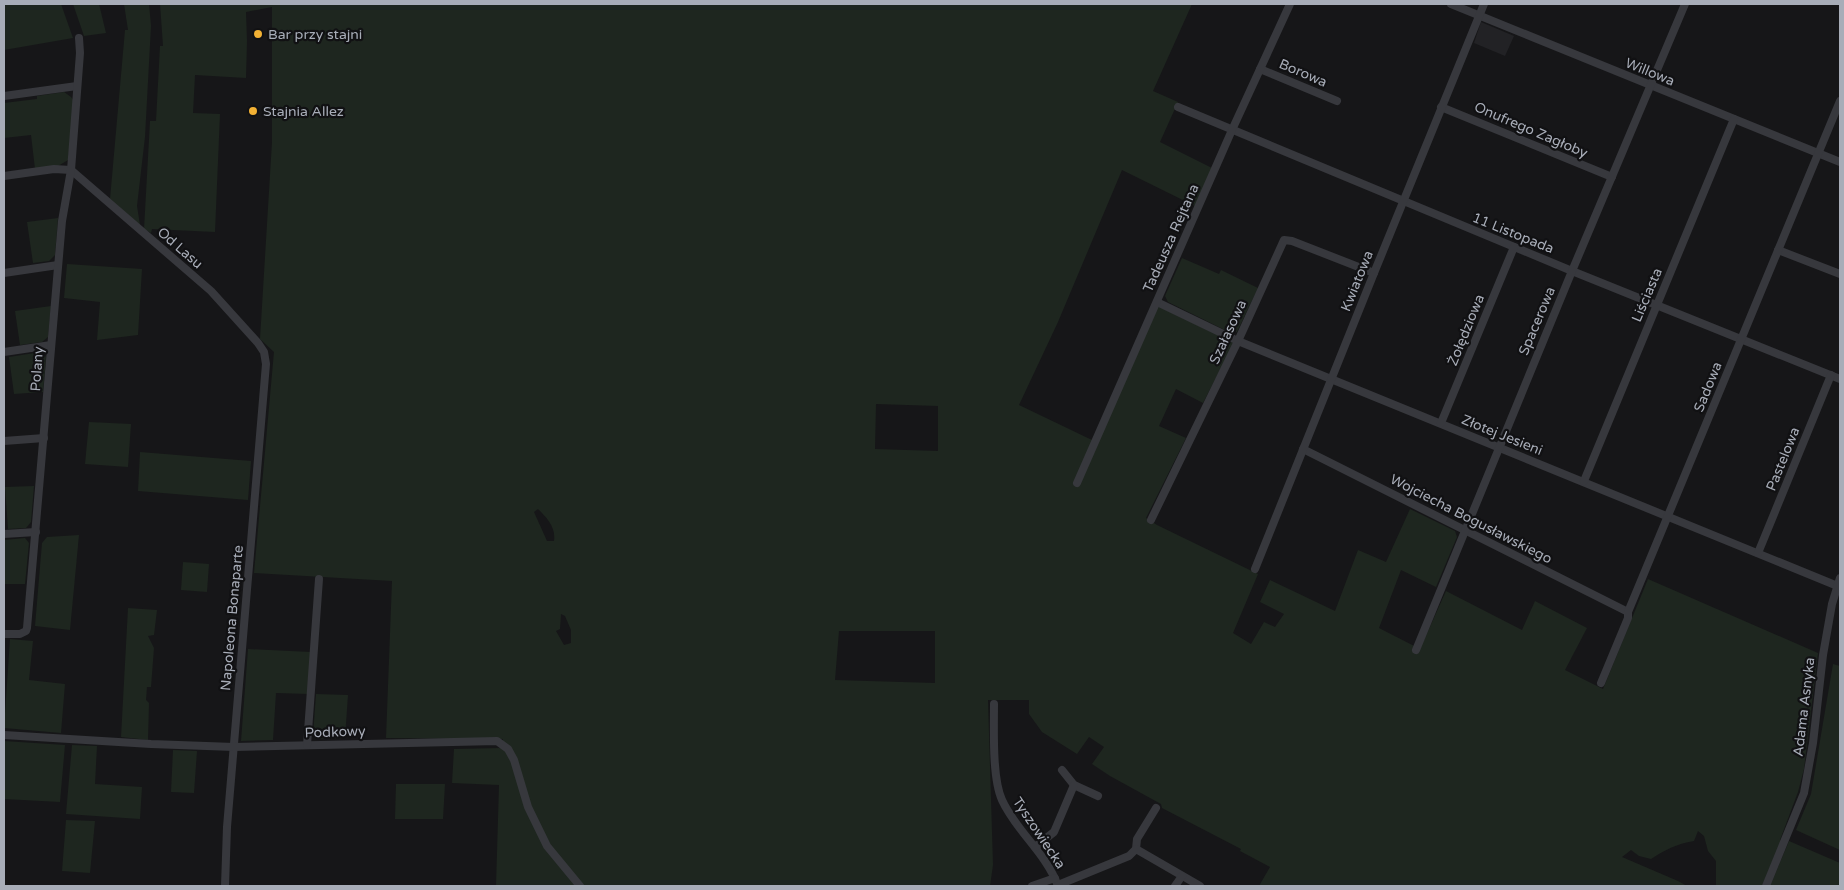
<svg xmlns="http://www.w3.org/2000/svg" width="1844" height="890" viewBox="0 0 1844 890" font-family="'Varela Round',sans-serif">
<style>
.built{fill:#222225}
.green{fill:#1e261f;fill-rule:evenodd}
.lines{fill:none;stroke-linecap:round;stroke-linejoin:round}
.minor{stroke:#37383d;stroke-width:8}
.poi-dot{fill:#f2b134;stroke:#111113;stroke-width:2}
.labels{text-anchor:middle;dominant-baseline:central;stroke-width:4.5;stroke-linejoin:round;paint-order:stroke}
.poi-label{font-size:14px;fill:#a8adb8;stroke:#111113;text-anchor:start}
.street-label{font-size:14px;fill:#a8adb8;stroke:#111113}
</style>
<rect width="100%" height="100%" fill="#161618"/>
<polygon class="built" points="1481,22 1514,36 1505,56 1474,43"/>
<g class="green">
<polygon points="4,4 61,4 73,38 4,50"/>
<polygon points="73,4 99,4 106,33 84,36"/>
<polygon points="124,4 149,4 151,26 145,137 137,206 140,225 110,199 125,30 128,30"/>
<path d="M160,4h1032l-39,87 25,11 -18,40 52,26 -17,38 -73,-36 -64,152 -39,83 73,35 64,-135 78,38 -31,60 -27,-14 -17,37 27,12 -40,80 11,7 101,49 -25,59 18,11 13,-22 11,5 9,-13 -24,-12 10,-22 65,31 23,-61 28,12 24,-53 45,22 2,6 -21,50 -35,-17 -22,58 41,21 26,-58 76,39 13,-29 52,27 -22,42 38,19 45,-110 170,74 -14,116 -6,23 -18,48 1,1 -19,45h-46v-25l-8,-10 -4,-15 -6,-5 -4,10c-18,3 -29,9 -43,18l-12,-3 -8,-6 -9,7 56,24 9,5h-428l11,-19 -30,-16 1,-2 -79,-41 -1,-4 -51,-28 -18,-12 12,-17 -15,-10 -12,17 -35,-22 -13,-18v-14h-41l5,165 -3,21h-494l3,-101 -47,-2 2,-34 47,-1 2,-9 -117,-1 6,-157 -138,-8 20,-221 -14,-13 12,-197v-135l-26,5 1,29 -1,37 -51,-3 -2,38 27,1 -5,118 -63,-3 -1,4 -7,-4 6,-108h6l4,-75h3zM876,404l62,2v45l-63,-2zM538,509c9,9 18,18 16,32h-7l-13,-29zM561,614l4,2 6,14v13l-7,2 -8,-14 4,-2zM839,631h96v52l-100,-3z"/>
<polygon points="64,92 71,97 74,101 68,160 58,166 35,169 31,135 4,138 4,103 37,99 37,96"/>
<polygon points="58,218 55,255 49,261 33,263 27,222"/>
<polygon points="1182,258 1219,274 1221,270 1258,288 1237,332 1231,333 1168,302 1165,296"/>
<polygon points="67,264 142,269 138,335 97,340 100,302 64,298"/>
<polygon points="51,306 48,337 42,342 20,345 15,311"/>
<polygon points="41,352 46,357 43,392 14,394 9,357"/>
<polygon points="89,422 131,424 128,467 85,464"/>
<polygon points="140,452 251,461 248,500 138,491"/>
<polygon points="34,486 31,522 26,528 8,529 5,487"/>
<polygon points="79,535 70,630 35,626 42,543 47,537"/>
<polygon points="25,538 29,543 25,584 4,584 4,540"/>
<polygon points="183,562 209,564 207,592 181,590"/>
<polygon points="128,608 157,610 154,635 148,636 154,648 151,687 147,687 146,700 149,703 148,740 121,737"/>
<polygon points="10,639 33,641 29,680 65,684 61,733 4,728"/>
<polygon points="248,649 311,652 309,694 276,693 273,740 241,741"/>
<polygon points="1833,664 1840,666 1840,850 1796,830 1811,794"/>
<polygon points="316,694 348,695 345,738 315,739 313,736"/>
<polygon points="4,741 65,745 60,802 4,799"/>
<polygon points="72,745 97,746 95,784 142,787 140,819 66,814"/>
<polygon points="173,750 197,751 194,793 171,792"/>
<polygon points="396,784 445,784 443,819 395,819"/>
<polygon points="66,820 95,821 90,873 62,871"/>
<polygon points="1789,841 1840,863 1840,886 1770,886"/>
</g>
<g class="lines">
<g class="minor">
<polyline points="1451,4 1840,162"/>
<polyline points="1260,69 1337,101"/>
<polyline points="4,96 77,86"/>
<polyline points="1178,107 1572,271 1840,379"/>
<polyline points="1441,107 1612,177"/>
<polyline points="4,176 54,169 71,170 211,291 258,343 264,352 266,364 227,827 225,886"/>
<polyline points="1778,250 1840,274"/>
<polyline points="4,273 58,265"/>
<polyline points="1157,302 1238,341 1840,587"/>
<polyline points="4,352 51,345"/>
<polyline points="1441,423 1514,247"/>
<polyline points="4,441 44,438"/>
<polyline points="1303,449 1628,612"/>
<polyline points="1584,481 1734,119"/>
<polyline points="1077,483 1232,130 1290,4"/>
<polyline points="1151,520 1238,341 1284,240 1292,241 1374,273"/>
<polyline points="4,534 36,532"/>
<polyline points="1758,553 1831,375"/>
<polyline points="1255,569 1374,273 1484,4"/>
<polyline points="4,634 20,634 26,631 27,628 62,221 71,170 80,53 79,38"/>
<polyline points="1416,650 1572,271 1685,4"/>
<polyline points="1601,683 1628,618 1628,612 1840,101"/>
<path d="M994,704c0,25 -2,74 8,96 14,31 44,53 56,86"/>
<polyline points="4,735 151,744 234,747 497,741 508,749 514,760 528,807 547,846 580,886"/>
<polyline points="307,745 319,579"/>
<polyline points="1062,770 1074,785 1098,796"/>
<polyline points="1035,847 1054,832 1074,785"/>
<polyline points="1136,849 1137,839 1156,808"/>
<polyline points="1058,885 1129,856 1136,849 1200,886"/>
<polyline points="1032,886 1055,878"/>
<polyline points="1175,886 1182,876"/>
<polyline points="1766,886 1804,793 1813,743 1823,655 1832,604 1840,578"/>
</g>
</g>
<g class="poi-dot">
<circle cx="258" cy="34" r="5"/>
<circle cx="253" cy="111" r="5"/>
</g>
<g class="labels">
<g class="poi-label">
<text x="268" y="34">Bar przy stajni</text>
<text x="263" y="111">Stajnia Allez</text>
</g>
<g class="street-label">
<text transform="translate(1650 72) rotate(22)">Willowa</text>
<text transform="translate(1303 73) rotate(23)">Borowa</text>
<text transform="translate(1531 130) rotate(23)">Onufrego Zagłoby</text>
<text transform="translate(1513 233) rotate(22)">11 Listopada</text>
<text transform="translate(1171 238) rotate(-66)">Tadeusza Rejtana</text>
<text transform="translate(180 248) rotate(41)">Od Lasu</text>
<text transform="translate(1357 281) rotate(-68)">Kwiatowa</text>
<text transform="translate(1647 295) rotate(-67)">Liściasta</text>
<text transform="translate(1537 321) rotate(-67)">Spacerowa</text>
<text transform="translate(1466 330) rotate(-68)">Żołędziowa</text>
<text transform="translate(1228 332) rotate(-65)">Szałasowa</text>
<text transform="translate(37 369) rotate(-86)">Polany</text>
<text transform="translate(1708 387) rotate(-68)">Sadowa</text>
<text transform="translate(1502 435) rotate(22)">Złotej Jesieni</text>
<text transform="translate(1783 459) rotate(-68)">Pastelowa</text>
<text transform="translate(1471 519) rotate(27)">Wojciecha Bogusławskiego</text>
<text transform="translate(232 618) rotate(-85)">Napoleona Bonaparte</text>
<text transform="translate(1804 707) rotate(-83)">Adama Asnyka</text>
<text transform="translate(335 732) rotate(-2)">Podkowy</text>
<text transform="translate(1039 833) rotate(56)">Tyszowiecka</text>
</g>
</g>
<rect width="1844" height="890" fill="none" stroke="#a8adb8" stroke-width="10"/>
</svg>
